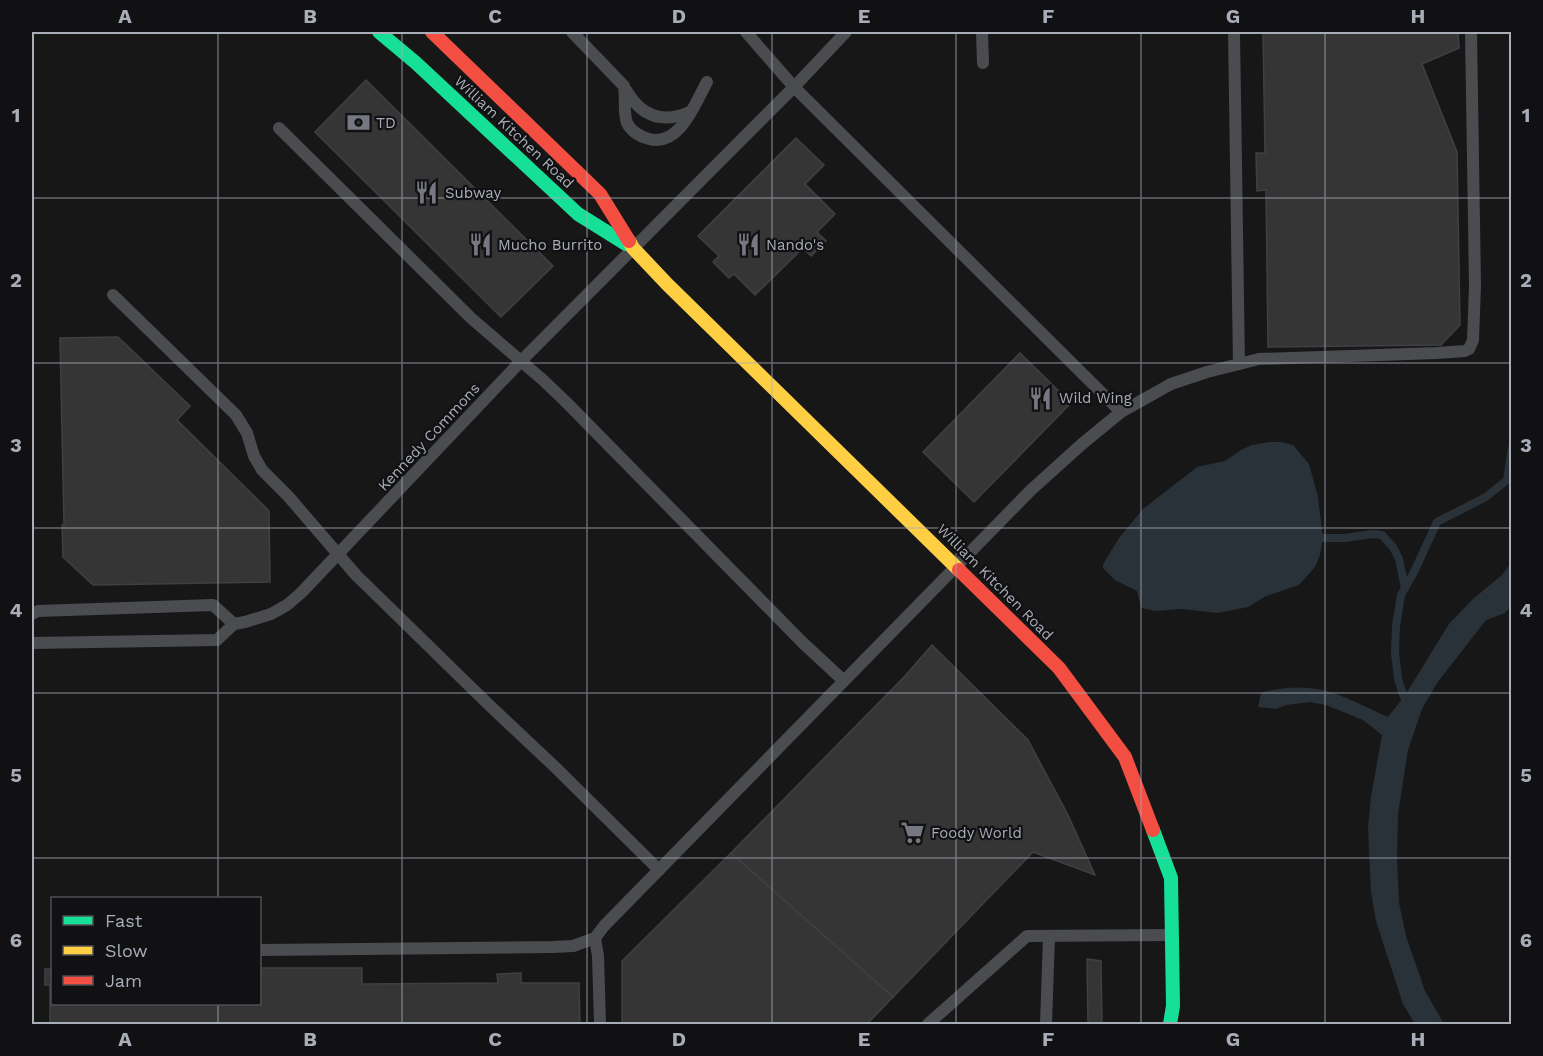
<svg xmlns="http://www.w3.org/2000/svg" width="1543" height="1056" viewBox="0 0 1543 1056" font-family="'Work Sans',sans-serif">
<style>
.water{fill:#2a3239}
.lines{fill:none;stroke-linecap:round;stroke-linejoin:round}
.stream{stroke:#2a3239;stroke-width:8}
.building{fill:#353536;stroke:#3f4043;stroke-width:1.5}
.lane{stroke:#4b4c50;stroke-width:12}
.fast{stroke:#16e098;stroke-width:14}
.slow{stroke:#ffcf43;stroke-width:14}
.jam{stroke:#f24e42;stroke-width:14}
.grid{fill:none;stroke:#a8adb8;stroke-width:1.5;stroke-opacity:0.55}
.labels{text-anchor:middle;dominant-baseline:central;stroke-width:4.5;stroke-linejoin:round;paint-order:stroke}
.poi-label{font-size:15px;fill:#a8adb8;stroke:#111113;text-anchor:start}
.street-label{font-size:15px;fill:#a8adb8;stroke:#111113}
.neatline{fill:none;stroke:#a8adb8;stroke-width:2}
.grid-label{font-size:20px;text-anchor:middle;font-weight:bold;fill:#a8adb8}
</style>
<rect width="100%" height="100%" fill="#171717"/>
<g class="water">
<polygon points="1269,442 1281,442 1293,445 1309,464 1318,497 1323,538 1320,555 1315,567 1299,585 1266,596 1248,607 1218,613 1181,609 1156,611 1145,609 1141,607 1137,591 1115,580 1103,568 1103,564 1119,538 1143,509 1197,467 1225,461 1241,450 1252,445"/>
<path d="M1511,563v43l-6,7 -19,7 -49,63 -15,26 -14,41 -10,64 -1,44 2,45 7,33 19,55 19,33h-29l-12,-20 -27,-83 -5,-29 -3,-64 3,-31 11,-62 -19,-15 -37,-15 -16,-3 -24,3 -10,4 -18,-2 3,-14c25,-7 50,-8 75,1 18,6 35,16 52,23l16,-20 45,-73 24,-25 29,-24z"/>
</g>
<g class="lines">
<g class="stream">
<polyline points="1323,538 1345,538 1372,534 1382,535 1393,547 1399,559 1405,588"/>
<polyline points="1404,697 1398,679 1395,653 1396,626 1401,595 1414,572 1437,522 1486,497 1507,480 1512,448"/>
</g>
</g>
<g class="building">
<polygon points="1263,32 1458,32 1459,48 1422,64 1457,152 1460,325 1441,345 1268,347 1266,190 1257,191 1256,153 1265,153"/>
<polygon points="366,80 553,266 501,317 315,132"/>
<polygon points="796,138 824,165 805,184 835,214 817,232 826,241 811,256 803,248 755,295 734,274 729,278 713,262 719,256 698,236"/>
<polygon points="118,337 190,406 177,420 269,511 270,582 93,585 63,557 62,525 64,525 60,338"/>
<polygon points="1020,353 1071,403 974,502 923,452"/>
<polygon points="932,645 1028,740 1068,815 1095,875 1033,852 893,997 731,853 905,676"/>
<polygon points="731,853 893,997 867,1024 622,1024 622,961"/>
<polygon points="1087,959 1101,961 1102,1024 1088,1024"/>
<polygon points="260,968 362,968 362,984 498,983 497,974 521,973 521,983 579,983 580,1024 50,1024 50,985 45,985 45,969 52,969 52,1004 260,1004"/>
</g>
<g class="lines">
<g class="lane">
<path d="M572,32l52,54c2,12 -1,26 3,37 4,8 13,14 22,16 31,8 46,-36 58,-57"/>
<polyline points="746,32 794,87 1121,412"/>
<polyline points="982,32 983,63"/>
<polyline points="1234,32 1239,364"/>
<path d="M626,90c15,26 36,34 64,22"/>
<polyline points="279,128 471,318 543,380 567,403 803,643 844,681"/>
<polyline points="113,295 236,415 247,433 254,456 262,470 288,496 356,575 487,703 555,767 659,870"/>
<polyline points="32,614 38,611 213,605 234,624"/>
<polyline points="32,643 217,640 234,624 245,622 271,614 287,605 301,593 521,361 794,87 846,32"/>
<polyline points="595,938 598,956 600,1024"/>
<polyline points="260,950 553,947 573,946 595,938 604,926 1031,490 1082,444 1121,412 1171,384 1207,372 1259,359 1437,353 1465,351 1469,349 1473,340 1475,286 1471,32"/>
<polyline points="928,1024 1027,936 1171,935"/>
<polyline points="1046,1024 1049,936"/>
</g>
<g class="fast">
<polyline points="379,32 416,63 578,214 626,244"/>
<polyline points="1153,830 1171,878 1173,1006 1170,1024"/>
</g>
<polyline class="slow" points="629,241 633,248 667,284 959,570"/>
<g class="jam">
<polyline points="432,32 600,194 629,241"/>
<polyline points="959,570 1059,668 1125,757 1153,830"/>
</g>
</g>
<path class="grid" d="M218,32v866M402,32v992M587,32v992M772,32v992M956,32v992M1141,32v992M1325,32v992M32,198h1480M32,363h1480M32,528h1480M32,693h1480M32,858h1480M218,1004v20"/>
<defs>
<symbol id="bank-bare" viewBox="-9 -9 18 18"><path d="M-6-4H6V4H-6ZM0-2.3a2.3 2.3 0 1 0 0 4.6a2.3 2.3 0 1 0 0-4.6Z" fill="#757880" stroke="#111113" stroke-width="2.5" paint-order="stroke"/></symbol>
<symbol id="restaurant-bare" viewBox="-9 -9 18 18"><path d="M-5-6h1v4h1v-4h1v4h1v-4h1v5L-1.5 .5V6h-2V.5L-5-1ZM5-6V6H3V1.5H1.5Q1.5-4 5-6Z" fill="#757880" stroke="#111113" stroke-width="2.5" paint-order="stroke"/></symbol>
<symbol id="supermarket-bare" viewBox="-9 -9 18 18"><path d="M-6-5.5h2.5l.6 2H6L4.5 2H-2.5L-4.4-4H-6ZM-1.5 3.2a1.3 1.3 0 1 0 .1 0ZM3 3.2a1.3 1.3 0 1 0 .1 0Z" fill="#757880" stroke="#111113" stroke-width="2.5" paint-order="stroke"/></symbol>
</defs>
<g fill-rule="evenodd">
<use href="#bank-bare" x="342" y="106" width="33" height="33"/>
<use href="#restaurant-bare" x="410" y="176" width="33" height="33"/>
<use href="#restaurant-bare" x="464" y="228" width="33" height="33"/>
<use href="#restaurant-bare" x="732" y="228" width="33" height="33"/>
<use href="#restaurant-bare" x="1024" y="382" width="33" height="33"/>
<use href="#supermarket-bare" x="896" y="816" width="33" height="33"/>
</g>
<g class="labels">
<g class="poi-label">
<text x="376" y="123">TD</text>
<text x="445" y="193">Subway</text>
<text x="498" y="245">Mucho Burrito</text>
<text x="766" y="245">Nando's</text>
<text x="1059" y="398">Wild Wing</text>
<text x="931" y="833">Foody World</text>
</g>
<g class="street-label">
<text transform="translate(514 132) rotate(43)">William Kitchen Road</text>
<text transform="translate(429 437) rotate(-47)">Kennedy Commons</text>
<text transform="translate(995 582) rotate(45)">William Kitchen Road</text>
</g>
</g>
<rect width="1543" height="1056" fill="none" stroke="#111113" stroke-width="66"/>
<rect x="51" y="897" width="210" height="108" fill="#111113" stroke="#4d4f55" stroke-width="1.5"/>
<rect x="63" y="916" width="30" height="9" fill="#16e098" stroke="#4d4f55" stroke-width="1.5"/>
<text x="105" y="927" font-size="18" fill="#a8adb8">Fast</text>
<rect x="63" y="946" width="30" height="9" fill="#ffcf43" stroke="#4d4f55" stroke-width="1.5"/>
<text x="105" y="957" font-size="18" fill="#a8adb8">Slow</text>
<rect x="63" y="976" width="30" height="9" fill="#f24e42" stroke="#4d4f55" stroke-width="1.5"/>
<text x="105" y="987" font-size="18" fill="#a8adb8">Jam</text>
<rect x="33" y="33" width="1477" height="990" class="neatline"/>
<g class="grid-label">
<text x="125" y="23">A</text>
<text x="310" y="23">B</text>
<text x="495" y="23">C</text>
<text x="679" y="23">D</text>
<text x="864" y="23">E</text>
<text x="1048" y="23">F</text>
<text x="1233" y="23">G</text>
<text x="1418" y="23">H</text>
<text x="16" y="122">1</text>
<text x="1526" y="122">1</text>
<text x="16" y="287">2</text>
<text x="1526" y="287">2</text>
<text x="16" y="452">3</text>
<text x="1526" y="452">3</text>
<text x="16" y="617">4</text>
<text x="1526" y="617">4</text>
<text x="16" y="782">5</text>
<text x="1526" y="782">5</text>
<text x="16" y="947">6</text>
<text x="1526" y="947">6</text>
<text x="125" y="1046">A</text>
<text x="310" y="1046">B</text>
<text x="495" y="1046">C</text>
<text x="679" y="1046">D</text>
<text x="864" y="1046">E</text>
<text x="1048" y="1046">F</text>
<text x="1233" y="1046">G</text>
<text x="1418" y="1046">H</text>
</g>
</svg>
